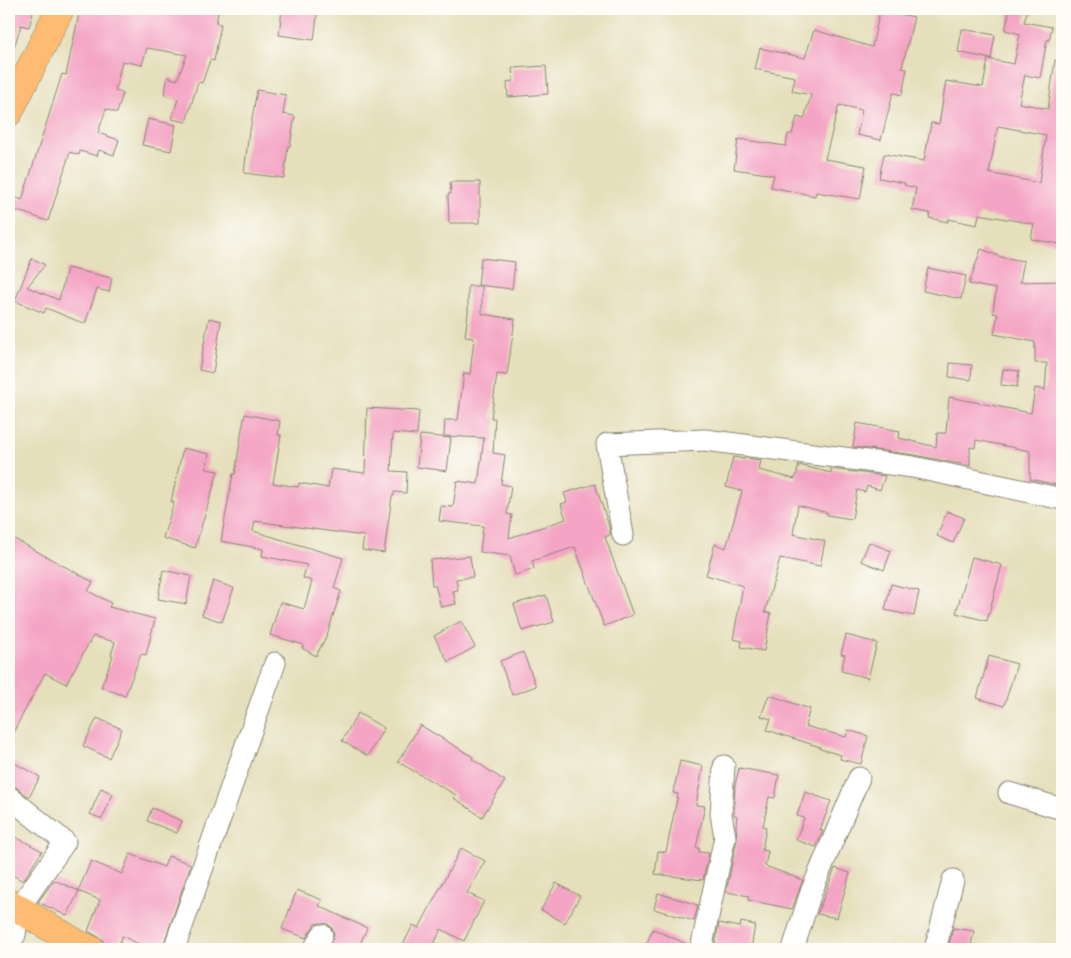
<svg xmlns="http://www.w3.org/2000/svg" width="1071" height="958" viewBox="0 0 1071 958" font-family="Mynerve,sans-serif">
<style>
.building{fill:#f4a4c4;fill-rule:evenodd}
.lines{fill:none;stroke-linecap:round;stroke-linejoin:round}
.minor-casing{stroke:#888573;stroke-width:23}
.major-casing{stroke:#888573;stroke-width:29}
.minor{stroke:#fff;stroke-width:21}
.major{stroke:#febb71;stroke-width:28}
</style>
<rect width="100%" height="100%" fill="#fdfcf7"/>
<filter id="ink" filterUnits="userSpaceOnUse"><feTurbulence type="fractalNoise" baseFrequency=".02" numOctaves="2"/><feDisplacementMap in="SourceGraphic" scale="10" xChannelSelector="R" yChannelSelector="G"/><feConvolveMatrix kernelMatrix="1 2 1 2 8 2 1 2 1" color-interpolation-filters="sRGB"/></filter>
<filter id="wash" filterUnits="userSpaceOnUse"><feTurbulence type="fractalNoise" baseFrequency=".0096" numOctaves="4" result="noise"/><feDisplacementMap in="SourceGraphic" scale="20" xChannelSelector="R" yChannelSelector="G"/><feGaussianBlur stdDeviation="1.12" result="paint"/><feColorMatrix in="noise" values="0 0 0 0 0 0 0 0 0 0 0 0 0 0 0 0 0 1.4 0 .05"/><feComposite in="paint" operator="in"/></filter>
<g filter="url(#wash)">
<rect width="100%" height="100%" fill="#e5dfbb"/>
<g id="blocks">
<g class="building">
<polygon points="9,9 34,9 29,27 21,25 12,54 9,53"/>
<polygon points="80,9 219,9 216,23 221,24 214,61 210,60 202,83 198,82 186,122 172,119 178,99 164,95 168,77 177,80 187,55 147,48 142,65 122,61 115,91 123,93 117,113 106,109 98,133 119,140 114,155 99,150 97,156 80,151 79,155 70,152 48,221 9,208 9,195 22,200 62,74 66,75"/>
<polygon points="282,9 318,9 314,40 279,35"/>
<path d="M1010,9h18l-4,13 28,5 -3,13h-2l-7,38 -15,-3 -6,28 29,6 7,-49 7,1v173l-2,10 -29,-5 3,-15 -55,-10 -2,11 -29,-6v3l-19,-4 1,-5 -18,-3 4,-22 -12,-3 1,-2 -26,-5 5,-24 40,7 7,-38 8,1 7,-43 37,6 5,-28 26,5 6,-30 -15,-4zM998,126l48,9 -7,48 -50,-10z"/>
<polygon points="880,10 914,17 902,68 907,69 902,95 893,93 881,140 857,135 862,110 839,105 825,159 866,166 860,199 816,192 815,196 771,187 774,175 734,169 738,139 786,146 788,134 792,134 797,117 804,119 811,95 792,91 795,77 755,69 760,48 805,58 814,30 872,47"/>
<polygon points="962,29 995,35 991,59 958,52"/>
<polygon points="546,66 548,94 508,97 507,82 513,81 512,68"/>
<polygon points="257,90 286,95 283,114 295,116 290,146 288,146 284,178 244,173 249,131 250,131"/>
<polygon points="148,119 176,125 171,151 142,145"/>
<polygon points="450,182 480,182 480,223 449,223 448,194 451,194"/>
<polygon points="981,249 1001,257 1024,261 1020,282 1061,281 1062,372 1060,397 1056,422 1062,423 1060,447 1062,447 1062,486 1030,479 1030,451 976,440 975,448 970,447 970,466 915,455 853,447 857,423 900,431 899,438 936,447 937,433 946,433 949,397 1031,413 1035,388 1045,390 1047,363 1035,363 1035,342 994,334 998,314 993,313 996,289 969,284"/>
<polygon points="32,258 45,265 27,287 59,300 67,268 112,278 109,292 97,289 85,324 46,308 44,313 15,301"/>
<polygon points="481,258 515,262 512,289 478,285"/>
<polygon points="928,268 966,276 961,299 923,291"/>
<polygon points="468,286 482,286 482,314 515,319 507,375 497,374 491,418 495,418 493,453 505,455 501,484 511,486 507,514 512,515 509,538 566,519 561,504 567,502 564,493 595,484 609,526 610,535 605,537 633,615 604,626 575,547 532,561 534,569 515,575 510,556 480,552 483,526 439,521 441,506 453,507 457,481 478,484 484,438 444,436 445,420 458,420 464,373 470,374 474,338 465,337 468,313"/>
<polygon points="209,318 221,321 213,373 199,370"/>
<polygon points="950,363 972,365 971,380 949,377"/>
<polygon points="1003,369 1019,371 1017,387 1001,385"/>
<polygon points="367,408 419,411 417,435 393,433 391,471 407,472 406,493 394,492 394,496 392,496 384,553 362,550 364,536 255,521 253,531 343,558 334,588 341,591 327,635 316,656 302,648 304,645 270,635 280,602 304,609 312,581 303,578 307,565 262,556 263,549 221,541 233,474 235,474 242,429 245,414 280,421 278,435 281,435 273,483 298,487 299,483 328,488 331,469 365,473"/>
<polygon points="420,435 451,438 447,471 417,467"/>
<polygon points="183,448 209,454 206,469 218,471 195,548 163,538 174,502 171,502"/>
<polygon points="733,457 744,459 744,458 761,460 759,470 795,479 799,465 831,473 831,469 885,476 880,490 867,486 865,492 857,490 852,519 827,515 828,513 798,505 793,534 825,541 820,566 780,558 765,612 771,613 764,651 741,647 742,641 733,639 743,586 706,575 715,544 726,548 742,491 726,487"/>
<polygon points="947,511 964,518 953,543 937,536"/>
<polygon points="9,536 93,582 88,591 111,603 109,607 155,619 146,655 141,654 125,696 101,687 113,656 111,655 115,642 93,636 66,684 45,673 9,740"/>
<polygon points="869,542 891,551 884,570 861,561"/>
<polygon points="470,556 473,577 456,579 458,590 453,591 456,604 441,607 435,585 432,585 430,560"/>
<polygon points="972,557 1002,565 987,621 956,613"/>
<polygon points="163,570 191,576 186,604 158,599"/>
<polygon points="213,581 234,588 222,622 202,615"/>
<polygon points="891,584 919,591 914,616 885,610"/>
<polygon points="546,595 554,622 522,631 514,604"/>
<polygon points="461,621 475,647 448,662 434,636"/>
<polygon points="846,635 877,643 868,678 841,671 845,655 841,654"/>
<polygon points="523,652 536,686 512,695 500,661"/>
<polygon points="989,656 1017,664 1004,706 977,698"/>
<polygon points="769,695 810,709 805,726 846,737 848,730 868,736 861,764 840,759 841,755 820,749 820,747 767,730 771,719 761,716"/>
<polygon points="358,713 384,728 368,756 342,741"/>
<polygon points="97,718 122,729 109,758 83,746"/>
<polygon points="420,725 473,757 472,759 505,781 482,817 454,798 456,795 398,762"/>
<polygon points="9,760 40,777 29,797 16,787 9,785"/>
<polygon points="680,761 703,766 696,805 705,806 696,848 699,848 699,852 709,853 703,880 655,874 658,851 666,852 678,794 673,793"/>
<polygon points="739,768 779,775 775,798 769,797 763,826 766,827 762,850 768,851 765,866 803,880 792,909 748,900 749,896 726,892 737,839 736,825 737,816 734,815 734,813 735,785"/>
<polygon points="101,788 113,794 102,819 90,814"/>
<polygon points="805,792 831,801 820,830 823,831 816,847 796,840 804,818 797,816"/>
<polygon points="152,808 182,821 177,833 147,821"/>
<polygon points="12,835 42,851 23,881 9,873 9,841"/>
<polygon points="461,848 485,861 467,893 484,901 464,941 441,929 432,949 401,949 413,925 419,928"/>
<polygon points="130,854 164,867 168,856 191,864 162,949 149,949 122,936 118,949 113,949 105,946 102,939 88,931 100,900 78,891 91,861 122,874"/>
<polygon points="835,868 850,873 837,918 817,914"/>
<polygon points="54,880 79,891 67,916 38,902"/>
<polygon points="556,883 580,896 565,923 541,910"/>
<polygon points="297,890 322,900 319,906 367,928 358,949 328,949 334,934 332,928 328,924 321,923 315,924 306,938 282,929"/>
<polygon points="658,893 698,905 694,921 654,909"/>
<polygon points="741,922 755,925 751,949 714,949 719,923 740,927"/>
<polygon points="953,928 974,931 970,949 948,949"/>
<polygon points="653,929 689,945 689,949 644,949"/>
</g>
</g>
</g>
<g filter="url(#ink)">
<use href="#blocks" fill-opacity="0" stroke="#888573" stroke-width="1"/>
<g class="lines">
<defs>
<g id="minor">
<polyline points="623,535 607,444 705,440 913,467 1062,499"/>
<polyline points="1009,793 1062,809"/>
<polyline points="9,797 65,842 19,908 15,935 9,941"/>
<polyline points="174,949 275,663"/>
<polyline points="314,949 322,935"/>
<polyline points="701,949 725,837 721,814 724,766"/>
<polyline points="793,949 811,892 859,778"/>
<polyline points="935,949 953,880"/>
</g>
<g id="major">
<polyline points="9,112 60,9"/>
<polyline points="9,903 76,943 90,949"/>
</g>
</defs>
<use href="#minor" class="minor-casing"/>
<use href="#major" class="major-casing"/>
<use href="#minor" class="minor"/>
<use href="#major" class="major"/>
</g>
</g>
<rect width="1071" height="958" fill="none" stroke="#fdfcf7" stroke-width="30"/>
</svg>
